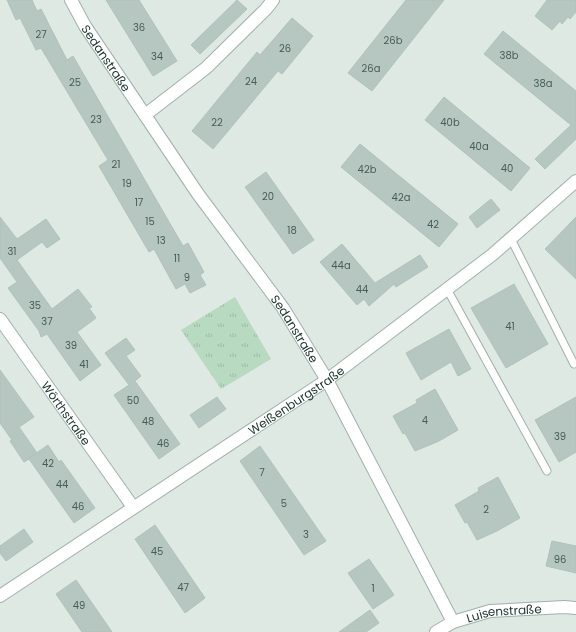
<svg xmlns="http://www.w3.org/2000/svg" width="576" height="632" viewBox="0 0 576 632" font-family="Poppins,sans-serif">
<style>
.park{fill:url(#park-tufts)}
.building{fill:#b6c6c0;stroke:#b0c2bb}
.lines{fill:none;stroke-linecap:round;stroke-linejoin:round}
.lane-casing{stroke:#a1b0ab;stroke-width:9}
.street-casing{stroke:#a1b0ab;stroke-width:14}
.lane{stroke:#fff;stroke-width:7}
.street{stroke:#fff;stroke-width:12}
.labels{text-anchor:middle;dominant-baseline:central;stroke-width:3.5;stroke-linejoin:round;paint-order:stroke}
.number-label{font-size:10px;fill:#465c56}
.street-label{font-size:12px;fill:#203832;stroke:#eef6f2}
</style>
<defs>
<pattern id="park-tufts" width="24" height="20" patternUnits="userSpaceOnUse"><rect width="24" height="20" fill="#b7dac1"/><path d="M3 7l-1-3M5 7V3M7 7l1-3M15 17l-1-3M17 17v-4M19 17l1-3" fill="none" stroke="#9dbca6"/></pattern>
</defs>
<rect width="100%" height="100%" fill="#dee9e4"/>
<polygon class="park" points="235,297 271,359 221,389 181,330"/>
<g class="building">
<polygon points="7,0 32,0 37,11 41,9 67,60 73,56 183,246 188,243 204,272 200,275 206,285 190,293 185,284 176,289 154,249 149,252 99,166 108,160 41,48 36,50 20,18 16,20"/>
<polygon points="106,0 139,0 177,61 153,76"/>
<polygon points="237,0 247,9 200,54 191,45"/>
<polygon points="406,0 444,0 372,91 348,73"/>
<polygon points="547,0 576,0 576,12 570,19 568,17 562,24 560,21 552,30 535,16"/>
<polygon points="292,18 313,36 282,74 278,71 213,149 192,131 257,52 260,55"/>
<polygon points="503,31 576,91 576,139 545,169 535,159 571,125 484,54"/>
<polygon points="444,97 530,168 511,191 425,120"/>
<polygon points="360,144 458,224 439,247 341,167"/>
<polygon points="266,172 314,240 293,254 245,187"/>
<polygon points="491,199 500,210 477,228 469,217"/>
<polygon points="0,217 17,239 46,219 60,239 47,248 42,242 17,260 52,309 78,289 92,307 89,308 96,318 77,332 101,365 80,381 47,334 41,337 39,331 8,288 17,282 0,258"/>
<polygon points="576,217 576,279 545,249"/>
<polygon points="342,244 375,283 420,255 428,267 396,287 394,284 369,306 364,299 357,305 320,262"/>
<polygon points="514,284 548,344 506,368 471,308"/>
<polygon points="449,329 471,369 458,376 451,362 421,380 406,353"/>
<polygon points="126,338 135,350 126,356 141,376 135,381 180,444 159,459 114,395 129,385 105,353"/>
<polygon points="0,370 34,417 19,427 37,453 29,458 48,445 59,462 61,460 95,508 74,523 29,459 24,462 10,441 12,440 0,423"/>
<polygon points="435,389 458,430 439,441 415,451 405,433 403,434 393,416 417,403 416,400"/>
<polygon points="217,397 226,409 199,428 190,415"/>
<polygon points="576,397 576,452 559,462 535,420"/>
<polygon points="260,446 326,541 304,555 240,461"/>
<polygon points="498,477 520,518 497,531 477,540 467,522 465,523 455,505 479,491 478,488"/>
<polygon points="155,525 205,598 185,613 135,539"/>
<polygon points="24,529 33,542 6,561 0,553 0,546"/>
<polygon points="552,541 576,546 576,573 546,566"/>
<polygon points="369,559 394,595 373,609 348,573"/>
<polygon points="76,580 101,616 112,632 82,632 56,594"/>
<polygon points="370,610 379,623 366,632 339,632"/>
</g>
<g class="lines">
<defs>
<g id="lane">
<polyline points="511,239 574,364 576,363"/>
<polyline points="447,289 547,471"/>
</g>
<g id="street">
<path id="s1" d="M71,0l14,26 113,168 85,114 44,72 126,242"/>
<polyline points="145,115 206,68 266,9 273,0"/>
<path id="s2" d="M0,319l133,188"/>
<path id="s3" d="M0,596l327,-216 165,-125 84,-74"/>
<path id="s4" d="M436,632l17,-10 37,-11 74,-4 12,1"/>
</g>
</defs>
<use href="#lane" class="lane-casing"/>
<use href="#street" class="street-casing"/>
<use href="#lane" class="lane"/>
<use href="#street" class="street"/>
</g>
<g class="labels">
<g class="number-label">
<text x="139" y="27">36</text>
<text x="41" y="34">27</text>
<text x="393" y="40">26b</text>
<text x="285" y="48">26</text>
<text x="509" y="55">38b</text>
<text x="157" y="56">34</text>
<text x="371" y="68">26a</text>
<text x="251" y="81">24</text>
<text x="75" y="82">25</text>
<text x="543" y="83">38a</text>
<text x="96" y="119">23</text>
<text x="217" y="122">22</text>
<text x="450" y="122">40b</text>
<text x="479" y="146">40a</text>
<text x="116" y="164">21</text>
<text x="507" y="168">40</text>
<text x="367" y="169">42b</text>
<text x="127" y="183">19</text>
<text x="268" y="196">20</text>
<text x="401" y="197">42a</text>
<text x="139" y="202">17</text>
<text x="150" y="221">15</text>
<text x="433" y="224">42</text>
<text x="292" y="230">18</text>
<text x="161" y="240">13</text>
<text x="12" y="251">31</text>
<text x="177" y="258">11</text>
<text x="341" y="265">44a</text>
<text x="187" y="277">9</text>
<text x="362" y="289">44</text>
<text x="35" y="305">35</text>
<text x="47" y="321">37</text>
<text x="510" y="326">41</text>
<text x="71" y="345">39</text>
<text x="84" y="364">41</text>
<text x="133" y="400">50</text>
<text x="425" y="420">4</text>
<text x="148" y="421">48</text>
<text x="560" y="436">39</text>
<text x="163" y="443">46</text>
<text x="48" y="463">42</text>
<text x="262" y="472">7</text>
<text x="62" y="484">44</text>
<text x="284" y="503">5</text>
<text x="78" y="506">46</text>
<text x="486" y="509">2</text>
<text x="306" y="534">3</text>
<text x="157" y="551">45</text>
<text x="560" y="559">96</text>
<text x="183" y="587">47</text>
<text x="373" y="588">1</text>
<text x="79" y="605">49</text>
</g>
<g class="street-label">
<text stroke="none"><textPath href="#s1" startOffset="68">Sedanstraße</textPath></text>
<text stroke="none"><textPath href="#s1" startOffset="398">Sedanstraße</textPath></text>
<text stroke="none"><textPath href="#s3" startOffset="355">Weißenburgstraße</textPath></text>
<text stroke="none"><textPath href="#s2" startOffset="115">Wörthstraße</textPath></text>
<text stroke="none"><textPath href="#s4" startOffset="72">Luisenstraße</textPath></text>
</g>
</g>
</svg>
